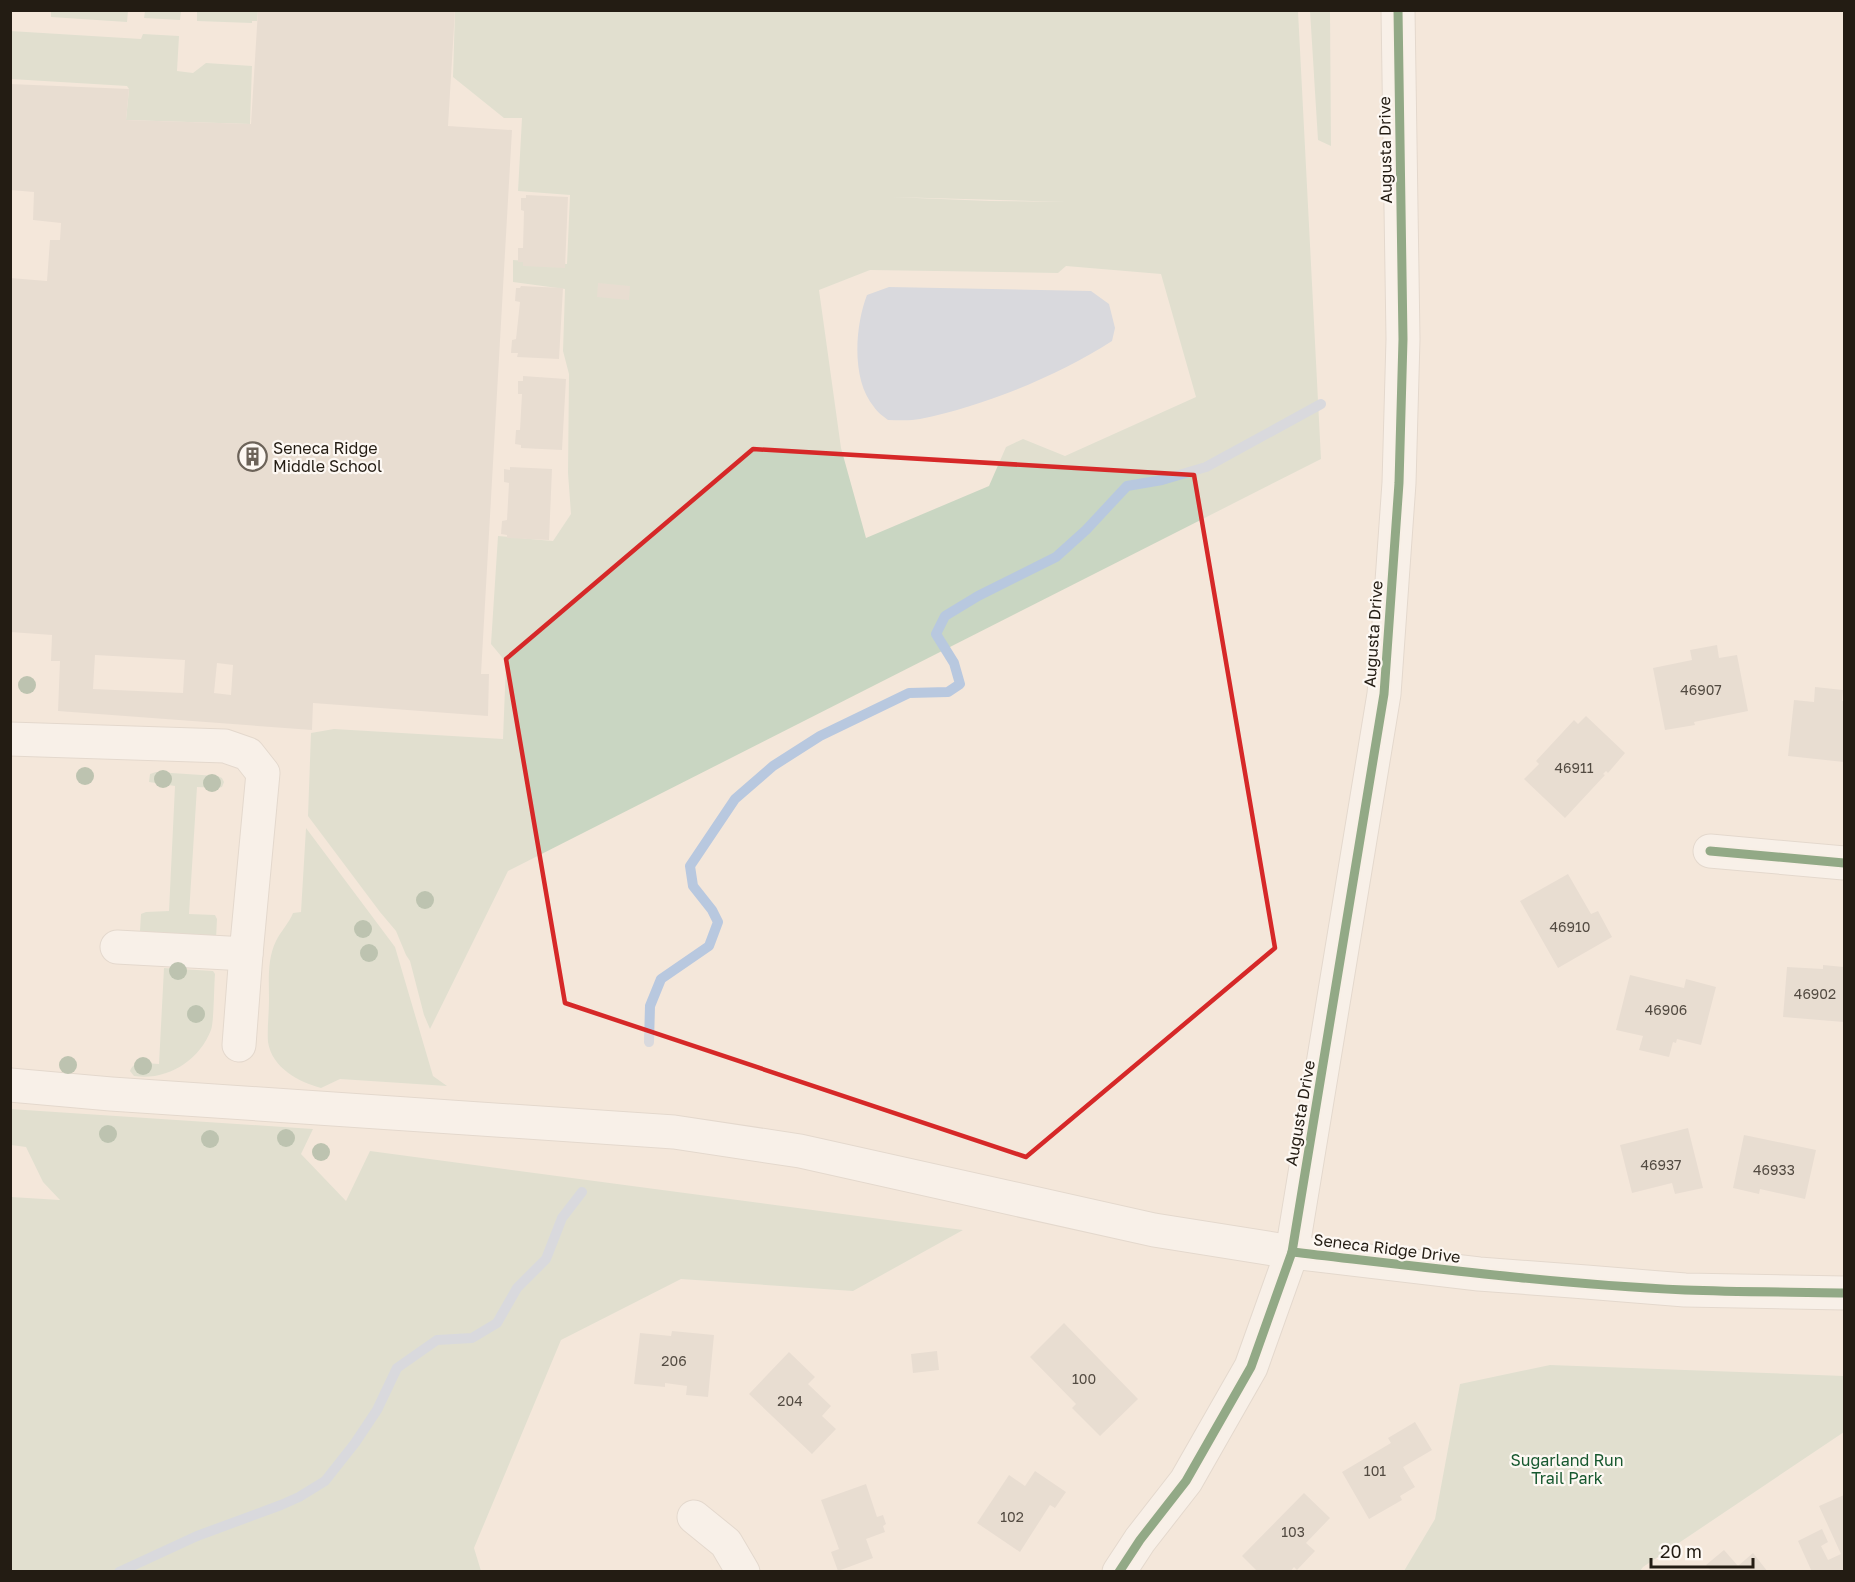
<svg xmlns="http://www.w3.org/2000/svg" width="1855" height="1582" viewBox="0 0 1855 1582" font-family="'Golos Text',sans-serif">
<style>
.green{fill:#c9d6c2;fill-rule:evenodd}
.water{fill:#b8c8df}
.lines{fill:none;stroke-linecap:round;stroke-linejoin:round}
.stream{stroke:#b8c8df;stroke-width:10}
.building{fill:#dad0c6;fill-rule:evenodd}
.minor-casing{stroke:#d0c6bc;stroke-width:35}
.minor{stroke:#fdfbf9;stroke-width:33}
.cycleway-casing{stroke:#fdf8f3;stroke-width:13}
.cycleway{stroke:#1b5e20;stroke-width:9}
.tree{fill:#7a987c}
.marked{fill:none;stroke:#d62828;stroke-width:4.5;stroke-linejoin:round}
.labels{text-anchor:middle;dominant-baseline:central;stroke-width:4.5;stroke-linejoin:round;paint-order:stroke}
.number-label{font-size:14px;fill:#534b42}
.street-label{font-size:16px;fill:#231c13;stroke:#fdf8f3}
.poi-label{font-size:16px;fill:#231c13;stroke:#fdf8f3;text-anchor:start}
.park-label{font-size:16px;fill:#17582f;stroke:#fdf8f3}
</style>
<rect width="100%" height="100%" fill="#f4e7da"/>
<g class="green">
<polygon points="51,11 128,11 127,22 51,17"/>
<polygon points="145,11 181,11 180,20 144,18"/>
<polygon points="197,11 258,11 257,21 252,21 252,23 197,21"/>
<path d="M455,11h843l23,448 -813,412 -78,158 -6,-14 -14,-54 -4,-6 -10,-24 -16,-19 -72,-96 3,-83 23,-4 169,10 3,-77 -15,-18 7,-108 55,5 18,-27 -3,-41 1,-99 -6,-23 2,-62 -52,-7v-22l54,4 3,-69 -52,-4 4,-73h-18l-51,-41zM892,197l176,5h1l-79,-1zM1066,266l95,8 35,123 -131,59 -42,-17 -17,8 -17,39 -123,52 -25,-90 -22,-158 51,-20 188,3z"/>
<polygon points="1310,11 1330,11 1331,146 1318,140"/>
<polygon points="10,31 141,39 143,34 179,36 177,71 193,73 206,63 252,66 250,124 126,120 129,89 127,86 11,79"/>
<polygon points="156,772 217,776 222,778 224,782 222,787 218,788 197,787 189,914 215,915 217,919 216,939 144,936 140,931 141,914 146,912 169,911 175,786 149,782 150,774"/>
<path d="M306,828l89,119 38,129 14,10 -107,-7 -19,9c-22,-6 -49,-20 -53,-46 -1,-13 1,-28 1,-42 0,-19 -2,-41 7,-59 5,-10 13,-18 17,-28l8,-1z"/>
<path d="M164,968l49,3 2,3c-1,12 -1,48 -4,56 -12,31 -44,51 -77,46l-4,-5c4,-12 19,-7 29,-7z"/>
<polygon points="10,1109 313,1129 301,1154 346,1201 370,1151 963,1230 853,1291 681,1279 561,1340 474,1548 481,1571 11,1571 11,1197 60,1200 43,1182 26,1147 11,1145"/>
<polygon points="1550,1365 1844,1376 1844,1432 1643,1567 1640,1571 1404,1571 1435,1519 1460,1384"/>
</g>
<path class="water" d="M889,287l202,4 18,13 6,24 -3,13c-54,35 -128,65 -192,78 -10,2 -22,1 -32,1 -5,-4 -11,-8 -14,-13 -23,-27 -19,-81 -7,-112z"/>
<g class="lines">
<g class="stream">
<polyline points="649,1042 650,1006 661,979 709,946 718,922 712,910 693,886 690,866 735,799 773,766 820,736 909,693 948,692 960,684 954,663 936,634 945,616 978,596 1056,557 1086,530 1127,486 1162,480 1206,467 1321,404"/>
<polyline points="119,1572 197,1536 281,1505 299,1497 325,1481 355,1443 377,1410 397,1368 437,1340 472,1338 497,1323 517,1288 546,1259 562,1218 582,1192"/>
</g>
</g>
<g class="building">
<path d="M258,10h197l-7,116 64,4 -31,544h8l-1,42 -175,-13 -1,27 -254,-19 2,-50h-9l1,-26 -42,-3v-354l37,3 3,-41h10l1,-17 -28,-3 1,-28 -24,-2v-106l119,5 -3,31 125,4zM95,655l90,5 -2,33 -90,-4zM217,663l16,2 -2,30 -17,-2z"/>
<polygon points="526,195 568,197 565,268 523,266 523,262 518,262 518,248 523,248 524,211 521,210 521,198 526,198"/>
<polygon points="598,283 630,286 629,300 597,297"/>
<polygon points="521,286 563,288 559,359 517,357 518,353 511,353 512,340 516,339 520,302 515,301 516,288 520,288"/>
<polygon points="523,376 566,379 562,450 521,448 521,445 515,444 516,430 520,430 522,394 518,394 518,381 523,381"/>
<polygon points="510,467 552,469 549,540 507,538 507,535 501,534 502,521 507,520 509,483 504,482 504,469 510,470"/>
<polygon points="1717,645 1719,658 1737,655 1748,711 1694,722 1695,725 1665,730 1653,668 1692,660 1690,650"/>
<polygon points="1815,687 1843,690 1842,701 1844,701 1844,762 1788,756 1794,700 1814,702"/>
<polygon points="1586,716 1625,753 1608,773 1606,771 1603,774 1605,775 1565,818 1524,779 1539,764 1536,761 1574,720 1578,724"/>
<polygon points="1568,874 1591,914 1598,911 1612,937 1558,968 1520,901"/>
<polygon points="1823,965 1844,967 1844,1022 1783,1017 1787,967 1823,969"/>
<polygon points="1630,975 1684,988 1686,979 1716,987 1701,1045 1677,1039 1676,1043 1673,1042 1669,1057 1639,1050 1643,1036 1616,1030"/>
<polygon points="1688,1128 1703,1188 1675,1194 1672,1183 1632,1193 1620,1145"/>
<polygon points="1744,1135 1816,1150 1805,1199 1760,1189 1759,1194 1733,1188"/>
<polygon points="1064,1323 1138,1399 1100,1436 1072,1408 1076,1404 1030,1357"/>
<polygon points="672,1331 714,1335 708,1397 686,1395 687,1386 665,1383 665,1387 634,1384 640,1333 671,1336"/>
<polygon points="937,1351 939,1370 913,1373 911,1354"/>
<polygon points="789,1352 815,1377 808,1384 831,1406 822,1416 836,1429 812,1454 749,1394"/>
<polygon points="1415,1422 1432,1450 1403,1467 1415,1487 1400,1496 1402,1500 1369,1519 1342,1472 1391,1443 1388,1438"/>
<polygon points="1035,1471 1066,1492 1055,1508 1050,1505 1020,1552 977,1523 1009,1475 1025,1486"/>
<polygon points="866,1484 877,1517 883,1515 886,1524 883,1526 885,1532 866,1539 873,1558 838,1571 831,1552 839,1549 821,1500"/>
<polygon points="1304,1493 1330,1518 1306,1543 1315,1551 1297,1570 1294,1567 1290,1572 1258,1572 1242,1556"/>
<polygon points="1844,1495 1844,1572 1812,1572 1798,1541 1822,1529 1828,1542 1821,1546 1828,1560 1841,1554 1819,1506"/>
<polygon points="1724,1550 1738,1566 1753,1553 1768,1572 1712,1572 1706,1565"/>
</g>
<g class="lines">
<defs>
<g id="minor">
<polyline points="10,739 225,746 248,754 263,773 246,954 117,947"/>
<polyline points="1710,851 1844,863"/>
<polyline points="239,1045 246,954"/>
<polyline points="10,1085 111,1094 674,1132 800,1151 1154,1230 1292,1252 1479,1274 1586,1282 1685,1290 1844,1293"/>
<polyline points="694,1517 726,1543 743,1572"/>
<polyline points="1119,1572 1140,1540 1186,1481 1251,1367 1292,1252 1384,694 1399,483 1403,339 1398,10"/>
</g>
</defs>
<use href="#minor" class="minor-casing"/>
<use href="#minor" class="minor"/>
<defs>
<g id="cycleway">
<polyline points="1710,851 1844,863"/>
<path d="M1292,1252c131,15 262,32 393,38 53,2 107,2 159,3"/>
<polyline points="1119,1572 1140,1540 1186,1481 1251,1367 1292,1252 1384,694 1399,483 1403,339 1398,10"/>
</g>
</defs>
<use href="#cycleway" class="cycleway-casing"/>
<use href="#cycleway" class="cycleway"/>
</g>
<g class="tree">
<circle cx="27" cy="685" r="9"/>
<circle cx="85" cy="776" r="9"/>
<circle cx="163" cy="779" r="9"/>
<circle cx="212" cy="783" r="9"/>
<circle cx="425" cy="900" r="9"/>
<circle cx="363" cy="929" r="9"/>
<circle cx="369" cy="953" r="9"/>
<circle cx="178" cy="971" r="9"/>
<circle cx="196" cy="1014" r="9"/>
<circle cx="68" cy="1065" r="9"/>
<circle cx="143" cy="1066" r="9"/>
<circle cx="108" cy="1134" r="9"/>
<circle cx="286" cy="1138" r="9"/>
<circle cx="210" cy="1139" r="9"/>
<circle cx="321" cy="1152" r="9"/>
</g>
<path d="M0 0H1855V1582H0ZM753,449l441,26 81,473 -249,209 -461,-154 -59,-344z" fill="#f4e7da" fill-opacity=".55" fill-rule="evenodd"/>
<path class="marked" d="M753,449l441,26 81,473 -249,209 -461,-154 -59,-344z"/>
<defs>
<symbol id="building-ring" viewBox="-11 -11 22 22"><circle r="9.5" fill="#fdf8f3" stroke="#6c6359" stroke-width="1.5"/><path d="M-4-6H4V6H1V3H-1V6H-4ZM-2.5-4.3h1.7v1.8h-1.7ZM.8-4.3h1.7v1.8H.8ZM-2.5-1h1.7V.8h-1.7ZM.8-1h1.7V.8H.8Z" fill="#6c6359"/></symbol>
</defs>
<g fill-rule="evenodd">
<use href="#building-ring" x="236" y="440" width="33" height="33"/>
</g>
<g class="labels">
<g class="number-label">
<text x="1701" y="689">46907</text>
<text x="1574" y="767">46911</text>
<text x="1570" y="926">46910</text>
<text x="1815" y="993">46902</text>
<text x="1666" y="1009">46906</text>
<text x="1661" y="1164">46937</text>
<text x="1774" y="1169">46933</text>
<text x="674" y="1360">206</text>
<text x="1084" y="1378">100</text>
<text x="790" y="1400">204</text>
<text x="1375" y="1470">101</text>
<text x="1012" y="1516">102</text>
<text x="1293" y="1531">103</text>
</g>
<g class="street-label">
<text transform="translate(1385 150) rotate(-91)">Augusta Drive</text>
<text transform="translate(1373 634) rotate(-86)">Augusta Drive</text>
<text transform="translate(1300 1113) rotate(-80)">Augusta Drive</text>
<text transform="translate(1387 1248) rotate(7)">Seneca Ridge Drive</text>
</g>
<g class="poi-label">
<text x="273" y="448">Seneca Ridge<tspan x="273" dy="18">Middle School</tspan></text>
</g>
<g class="park-label">
<text x="1567" y="1460">Sugarland Run<tspan x="1567" dy="18">Trail Park</tspan></text>
</g>
</g>
<rect width="1855" height="1582" fill="none" stroke="#231c13" stroke-width="24"/>
<path d="M1651 1558v9h102v-9" fill="none" stroke="#231c13" stroke-width="3"/>
<text x="1660" y="1558" font-size="18" fill="#231c13" stroke="#fdf8f3" stroke-width="4.5" paint-order="stroke">20 m</text>
</svg>
